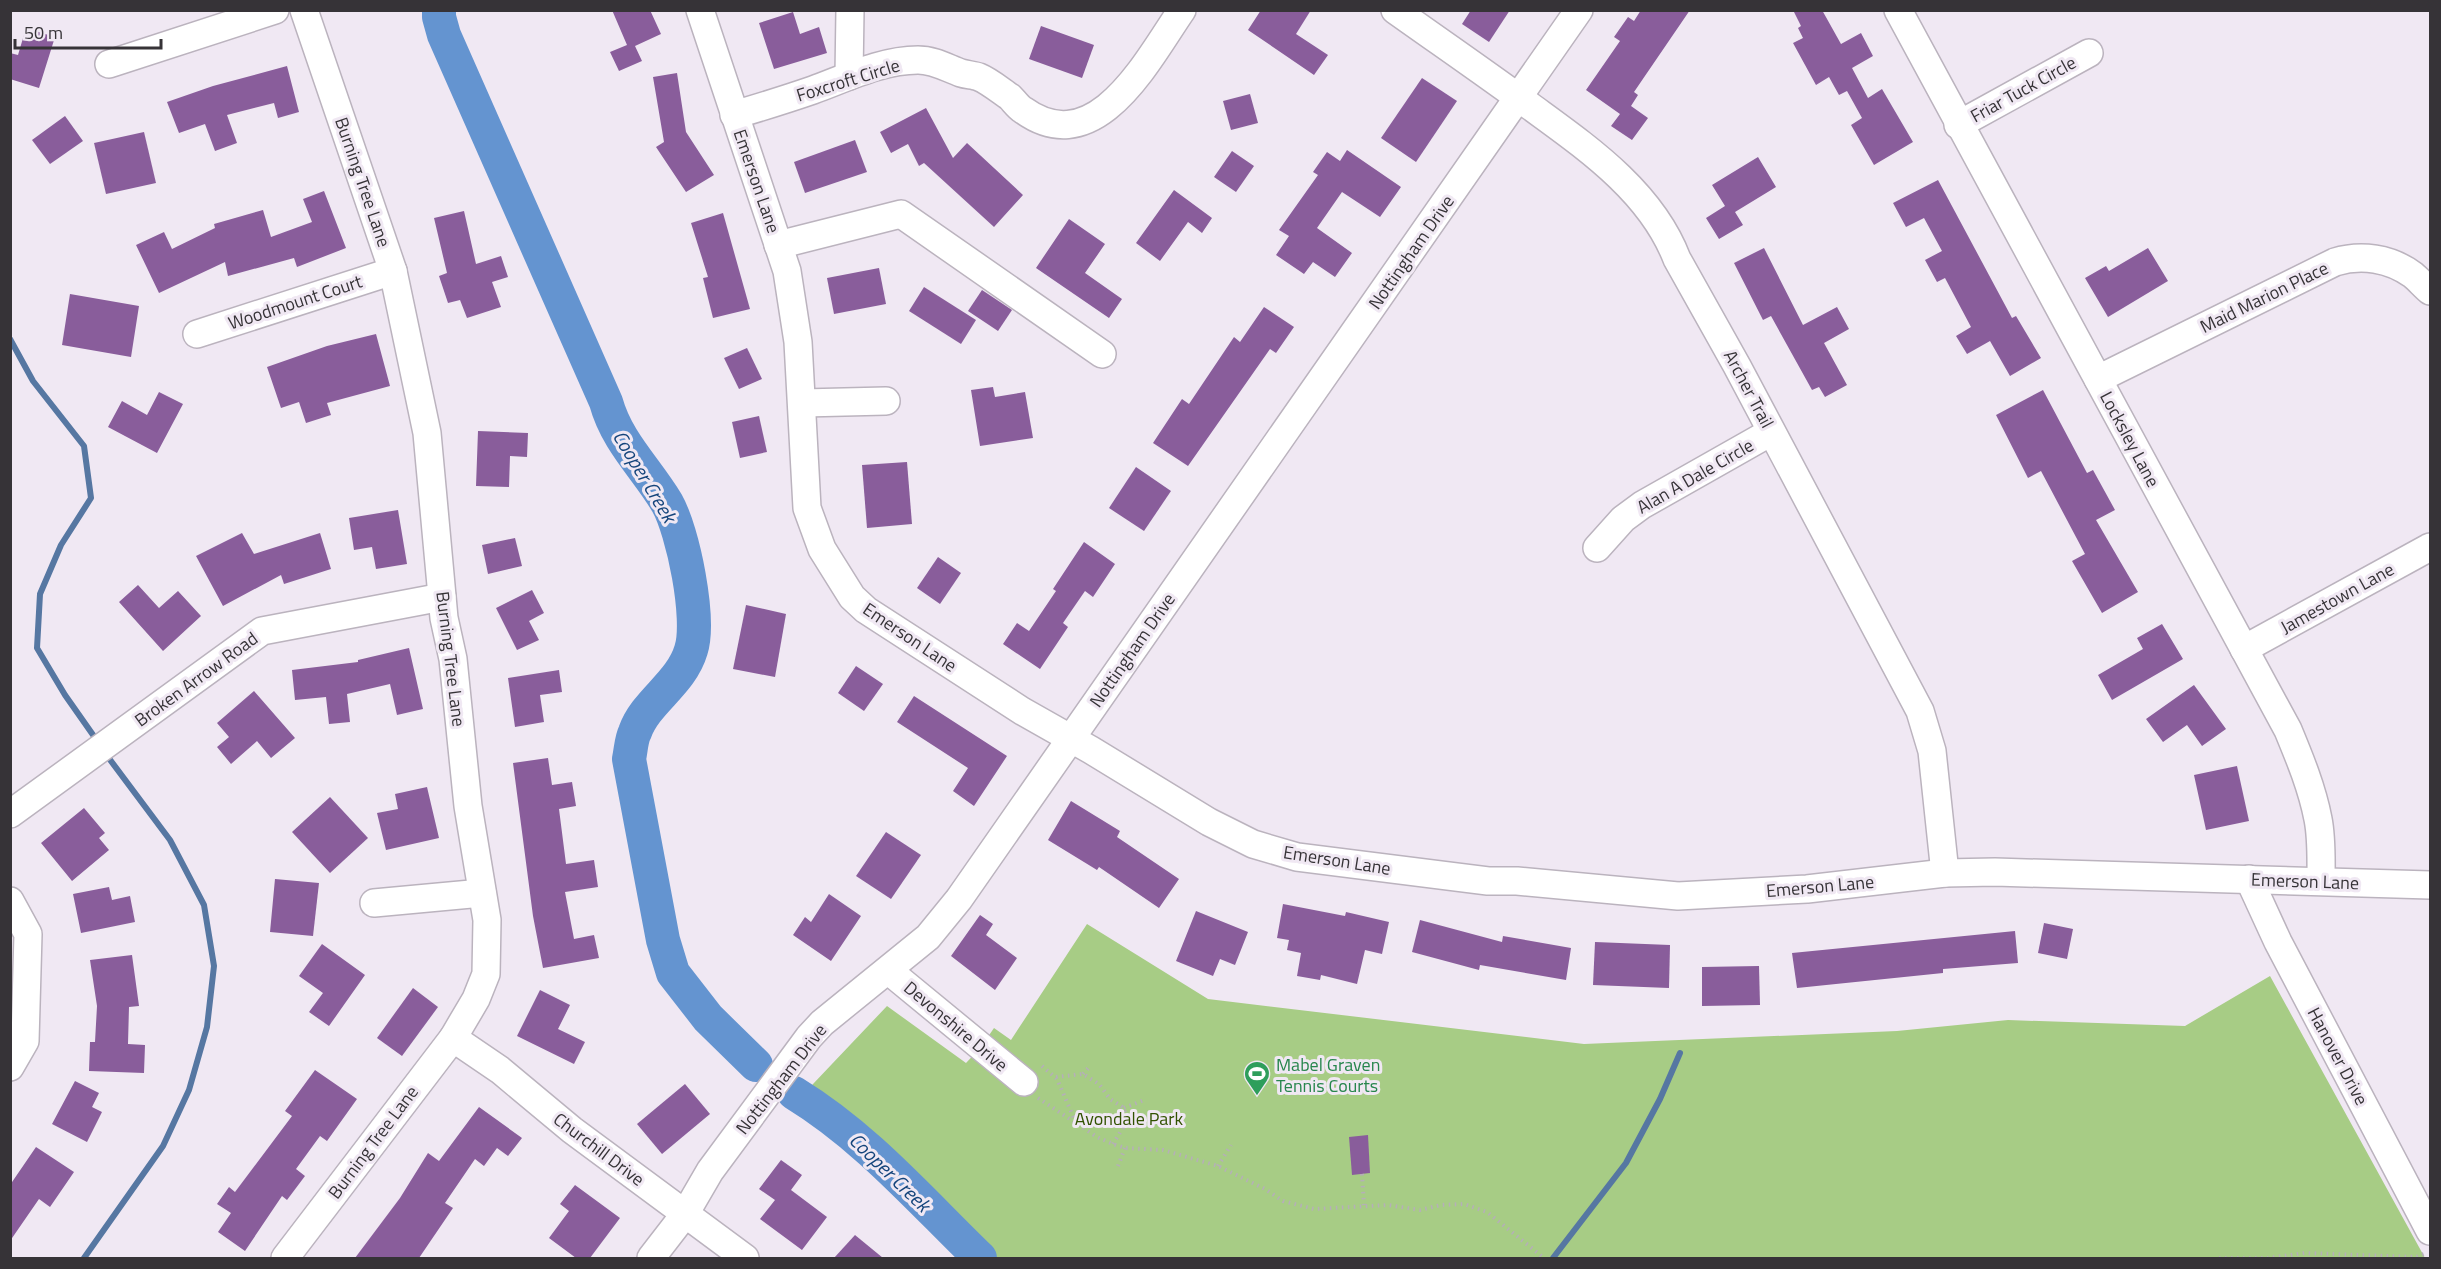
<svg xmlns="http://www.w3.org/2000/svg" width="2441" height="1269" viewBox="0 0 2441 1269" font-family="'Titillium Web',sans-serif">
<style>
.green{fill:#a7cc85}
.lines{fill:none;stroke-linecap:round;stroke-linejoin:round}
.stream{stroke:#5677a2;stroke-width:6}
.river{stroke:#6494d0;stroke-width:34}
.building{fill:#895d9b}
.minor-casing{stroke:#bbb3be;stroke-width:30}
.path{stroke:#b5afb8;stroke-width:4;stroke-dasharray:1.5 4.5;stroke-linecap:butt}
.minor{stroke:#fff;stroke-width:27}
.labels{text-anchor:middle;dominant-baseline:central;stroke-width:6;stroke-linejoin:round;paint-order:stroke}
.street-label{font-size:18px;fill:#363337;stroke:#f0e8f3}
.leisure-label{font-size:18px;fill:#27864d;stroke:#f0e8f3;text-anchor:start}
.park-label{font-size:18px;fill:#325201;stroke:#f0e8f3}
.water-label{font-size:20px;font-style:italic;fill:#14447b;stroke:#f0e8f3}
</style>
<rect width="100%" height="100%" fill="#f0e8f3"/>
<polygon class="green" points="1087,924 1208,999 1584,1044 1897,1031 2008,1020 2185,1026 2270,976 2425,1258 967,1258 795,1103 887,1006 966,1063 981,1047 994,1028 1011,1040"/>
<g class="lines">
<g class="stream">
<polyline points="10,339 33,381 84,446 91,498 61,545 40,594 37,648 65,695 98,742"/>
<polyline points="84,1258 163,1146 189,1090 207,1027 214,966 204,905 170,840 105,753"/>
<polyline points="1553,1258 1626,1163 1660,1099 1680,1053"/>
</g>
<g class="river">
<path d="M439,10v7l5,18 162,367c11,40 40,66 61,101 16,28 34,116 24,147 -10,34 -45,51 -56,82 -4,8 -4,18 -6,27l34,181 10,33 35,45 48,47"/>
<path d="M794,1093c72,44 126,107 186,165"/>
</g>
</g>
<g class="building">
<polygon points="612,10 650,10 661,34 635,46 642,61 619,71 610,52 627,45"/>
<polygon points="1261,10 1311,10 1296,34 1328,55 1314,75 1248,30"/>
<polygon points="1471,10 1510,10 1489,42 1462,24"/>
<polygon points="1641,10 1690,10 1634,92 1638,95 1631,106 1648,118 1632,140 1611,126 1620,114 1586,90 1620,41 1614,37 1628,17 1634,21"/>
<polygon points="1793,10 1822,10 1841,44 1861,33 1873,56 1852,68 1868,98 1882,89 1913,142 1874,165 1851,125 1862,118 1847,91 1839,95 1829,77 1816,85 1793,43 1803,38 1798,28 1801,26"/>
<polygon points="793,12 800,34 819,27 827,53 774,69 759,23"/>
<polygon points="1041,26 1094,45 1082,78 1029,59"/>
<polygon points="26,28 55,37 39,88 10,79 10,53 18,55"/>
<polygon points="287,66 299,112 278,118 274,103 227,115 237,143 215,151 205,124 179,133 167,102 213,86"/>
<polygon points="677,73 686,132 714,175 686,192 656,147 664,142 653,77"/>
<polygon points="1422,78 1457,101 1416,162 1381,138"/>
<polygon points="1250,94 1258,123 1231,130 1223,101"/>
<polygon points="926,108 953,158 967,143 1023,195 994,227 924,163 919,166 908,144 891,153 880,132"/>
<polygon points="65,116 83,141 50,164 32,140"/>
<polygon points="144,132 156,183 106,194 94,143"/>
<polygon points="855,140 867,172 805,193 794,162"/>
<polygon points="1347,150 1401,187 1380,217 1342,192 1317,228 1352,253 1335,277 1313,262 1304,274 1276,255 1289,236 1279,230 1318,175 1313,172 1327,152 1340,161"/>
<polygon points="1232,151 1254,166 1236,192 1214,177"/>
<polygon points="1758,157 1776,187 1735,212 1743,225 1719,239 1706,218 1725,206 1712,185"/>
<polygon points="1938,180 2012,318 2016,316 2041,358 2010,376 1990,341 1967,354 1956,336 1971,327 1945,278 1937,282 1925,260 1942,251 1924,218 1906,227 1893,203"/>
<polygon points="1174,190 1212,218 1202,233 1188,222 1160,261 1136,243"/>
<polygon points="324,191 346,248 297,267 294,258 228,276 225,262 159,293 136,245 164,232 172,249 215,228 214,224 263,210 271,237 312,222 303,199"/>
<polygon points="464,211 476,264 501,256 508,277 492,282 501,307 467,318 460,300 448,303 439,276 447,273 434,218"/>
<polygon points="723,213 750,309 713,318 703,278 708,277 691,223"/>
<polygon points="1069,219 1105,244 1085,273 1122,299 1109,318 1036,268"/>
<polygon points="1764,248 1803,325 1837,307 1849,329 1824,343 1847,385 1825,397 1819,387 1812,390 1771,316 1763,320 1734,263"/>
<polygon points="2148,248 2168,281 2108,317 2085,278 2106,266 2109,271"/>
<polygon points="879,268 886,304 834,314 827,278"/>
<polygon points="924,287 976,320 961,344 909,311"/>
<polygon points="982,290 1012,310 998,331 968,311"/>
<polygon points="70,294 139,306 131,357 62,345"/>
<polygon points="1264,307 1294,327 1276,353 1270,349 1188,466 1153,443 1182,399 1189,404 1234,337 1240,342"/>
<polygon points="376,334 390,386 327,403 331,415 306,423 299,402 281,408 267,367 327,346"/>
<polygon points="747,348 762,379 739,389 724,358"/>
<polygon points="993,387 995,397 1025,392 1033,438 980,446 971,390"/>
<polygon points="2043,390 2087,473 2093,470 2115,510 2096,520 2138,592 2102,613 2072,561 2085,554 2041,471 2028,478 1996,415"/>
<polygon points="159,392 183,404 157,453 108,427 122,401 147,415"/>
<polygon points="759,416 767,452 740,458 732,422"/>
<polygon points="478,431 528,433 527,457 510,456 509,487 476,486"/>
<polygon points="907,462 912,524 867,528 862,465"/>
<polygon points="1136,467 1171,491 1144,531 1109,508"/>
<polygon points="398,510 407,564 376,569 372,547 354,550 349,518"/>
<polygon points="242,533 254,554 320,533 331,569 284,584 281,575 223,606 196,556"/>
<polygon points="515,538 522,566 488,574 482,545"/>
<polygon points="1084,542 1115,564 1093,597 1085,591 1063,623 1068,627 1040,669 1003,644 1017,623 1029,631 1056,591 1053,589"/>
<polygon points="938,557 961,573 940,604 917,588"/>
<polygon points="138,585 159,608 178,591 201,616 163,651 119,602"/>
<polygon points="532,590 544,613 529,621 539,640 517,650 496,608"/>
<polygon points="746,605 786,614 775,677 733,669"/>
<polygon points="2162,624 2183,659 2112,700 2098,675 2143,649 2137,638"/>
<polygon points="409,648 423,709 397,715 390,684 347,694 350,722 329,724 326,697 295,700 292,670 358,662 358,660"/>
<polygon points="856,666 883,684 864,711 838,693"/>
<polygon points="559,670 562,692 540,695 544,722 515,727 508,678"/>
<polygon points="2194,685 2226,729 2202,746 2187,725 2163,742 2146,719"/>
<polygon points="254,691 295,738 271,758 257,741 231,764 217,747 229,737 217,723"/>
<polygon points="914,696 1007,756 974,806 953,791 968,768 897,722"/>
<polygon points="548,758 552,785 572,782 576,806 559,809 566,864 594,860 598,887 565,892 574,939 594,935 599,958 543,968 533,916 513,763"/>
<polygon points="2237,766 2249,821 2206,830 2194,775"/>
<polygon points="427,787 439,838 386,850 377,813 398,809 395,794"/>
<polygon points="330,797 368,838 330,873 292,832"/>
<polygon points="1071,801 1120,831 1117,837 1179,879 1159,908 1099,867 1097,870 1048,840"/>
<polygon points="84,808 105,833 99,838 109,850 72,881 41,843"/>
<polygon points="886,832 921,855 891,899 856,876"/>
<polygon points="275,879 319,883 313,936 270,932"/>
<polygon points="109,887 112,900 130,896 135,922 81,933 73,894"/>
<polygon points="829,894 861,916 831,961 793,935 805,917 811,922"/>
<polygon points="1283,904 1345,916 1346,912 1389,922 1382,954 1365,950 1357,984 1321,975 1320,980 1297,976 1301,953 1287,950 1289,940 1277,938"/>
<polygon points="1196,911 1248,932 1235,965 1220,959 1213,976 1176,961"/>
<polygon points="980,915 993,924 986,935 1017,958 995,990 951,956"/>
<polygon points="1420,920 1502,942 1503,936 1571,948 1566,980 1480,965 1479,970 1412,952"/>
<polygon points="2044,923 2073,929 2067,959 2038,953"/>
<polygon points="2015,931 2018,963 1943,969 1943,973 1797,988 1792,953"/>
<polygon points="1595,942 1670,945 1669,988 1593,985"/>
<polygon points="322,944 365,975 329,1026 309,1012 323,993 299,976"/>
<polygon points="132,955 139,1006 129,1007 128,1044 145,1045 144,1073 89,1071 90,1042 95,1042 97,1006 90,960"/>
<polygon points="1759,966 1760,1005 1702,1006 1702,967"/>
<polygon points="413,988 438,1007 402,1056 377,1038"/>
<polygon points="540,990 570,1005 558,1029 585,1042 574,1064 517,1036"/>
<polygon points="315,1070 357,1099 327,1141 320,1136 296,1169 305,1176 287,1200 282,1196 245,1251 218,1232 231,1213 217,1204 229,1187 235,1192 292,1116 285,1111"/>
<polygon points="75,1081 99,1093 92,1107 102,1112 87,1142 52,1124"/>
<polygon points="685,1084 710,1114 662,1154 637,1124"/>
<polygon points="479,1107 522,1138 508,1156 497,1148 484,1166 475,1159 445,1203 453,1208 419,1258 355,1258 400,1198 428,1153 439,1161"/>
<polygon points="1368,1135 1370,1173 1352,1175 1349,1137"/>
<polygon points="36,1147 74,1172 50,1207 39,1199 10,1241 10,1185"/>
<polygon points="781,1160 802,1175 791,1190 827,1217 802,1250 760,1219 775,1200 759,1189"/>
<polygon points="575,1185 620,1218 590,1258 576,1258 549,1238 569,1211 560,1204"/>
<polygon points="855,1235 883,1258 834,1258"/>
</g>
<g class="lines">
<defs>
<g id="minor">
<polyline points="700,10 787,271 798,342 807,508 822,549 852,597 866,610 1022,711 1091,750 1209,822 1253,844 1297,857 1488,881 1517,881 1678,896 1807,889 1945,873 1995,872 2430,885"/>
<path d="M1395,10c45,32 90,63 135,96 56,41 121,85 147,153l60,107 183,345 12,40 13,122"/>
<path d="M1898,10l390,720c12,29 24,58 30,89 4,20 3,41 3,62"/>
<polyline points="109,64 275,10"/>
<polyline points="849,76 850,10"/>
<path d="M734,115c27,-8 53,-16 79,-25 33,-12 69,-30 105,-30 16,0 29,8 43,13 6,2 13,2 18,4 10,4 22,14 31,20 4,4 8,10 13,13 73,53 125,-51 159,-100"/>
<polyline points="1958,125 2089,53"/>
<polyline points="778,245 901,214 1102,354"/>
<polyline points="197,334 393,271"/>
<path d="M2098,379l237,-117c26,-8 55,-4 78,13 6,5 11,11 17,16"/>
<polyline points="803,403 886,401"/>
<polyline points="1597,548 1623,519 1642,505 1771,432"/>
<polyline points="2244,649 2430,547"/>
<polyline points="10,814 262,631 442,597"/>
<polyline points="2249,879 2278,942 2430,1231"/>
<polyline points="10,901 28,934 25,1041 10,1067"/>
<polyline points="374,903 482,893"/>
<polyline points="889,971 1024,1082"/>
<polyline points="453,1038 500,1070 572,1130 745,1258"/>
<polyline points="285,1258 453,1038 476,999 486,974 487,920 468,806 453,659 444,618 427,433 393,271 304,10"/>
<polyline points="651,1258 685,1214 710,1171 809,1037 822,1023 928,937 959,899 1579,10"/>
</g>
</defs>
<use href="#minor" class="minor-casing"/>
<g class="path">
<polyline points="1042,1066 1057,1079 1076,1123"/>
<polyline points="1083,1074 1090,1066"/>
<polyline points="1056,1077 1083,1074 1099,1084 1110,1099 1124,1108 1127,1121 1113,1144"/>
<polyline points="1038,1098 1097,1137 1113,1144 1125,1148 1163,1150 1218,1166 1265,1189 1283,1201 1314,1209 1388,1205 1420,1210 1441,1205 1464,1204 1487,1212 1544,1258"/>
<polyline points="1124,1108 1144,1100"/>
<polyline points="1118,1166 1125,1148"/>
<polyline points="1218,1166 1231,1145"/>
<polyline points="1362,1174 1364,1205"/>
<polyline points="2219,1258 2268,1258 2305,1253 2416,1257 2427,1253"/>
</g>
<use href="#minor" class="minor"/>
</g>
<defs>
<symbol id="stadium-pin" viewBox="-11 -11 22 30"><path d="M0 17L-7.5 6A9.5 9.5 0 1 1 7.5 6Z" fill="#2e9e5b" stroke="#f0e8f3"/><path d="M0-5a6.5 5 0 1 0 0 10a6.5 5 0 1 0 0-10ZM-3.5-1.8h7v3.6h-7Z" fill="#fff"/></symbol>
</defs>
<g fill-rule="evenodd">
<use href="#stadium-pin" x="1242" y="1059" width="30" height="40"/>
</g>
<g class="labels">
<g class="street-label">
<text transform="translate(848 80) rotate(-17)">Foxcroft Circle</text>
<text transform="translate(2023 89) rotate(-29)">Friar Tuck Circle</text>
<text transform="translate(757 181) rotate(71)">Emerson Lane</text>
<text transform="translate(363 182) rotate(71)">Burning Tree Lane</text>
<text transform="translate(1411 252) rotate(-55)">Nottingham Drive</text>
<text transform="translate(2264 297) rotate(-26)">Maid Marion Place</text>
<text transform="translate(295 302) rotate(-18)">Woodmount Court</text>
<text transform="translate(1749 389) rotate(62)">Archer Trail</text>
<text transform="translate(2130 439) rotate(62)">Locksley Lane</text>
<text transform="translate(1695 476) rotate(-30)">Alan A Dale Circle</text>
<text transform="translate(2337 598) rotate(-29)">Jamestown Lane</text>
<text transform="translate(910 637) rotate(34)">Emerson Lane</text>
<text transform="translate(1132 650) rotate(-55)">Nottingham Drive</text>
<text transform="translate(451 659) rotate(83)">Burning Tree Lane</text>
<text transform="translate(196 679) rotate(-36)">Broken Arrow Road</text>
<text transform="translate(1337 860) rotate(9)">Emerson Lane</text>
<text transform="translate(2305 881) rotate(2)">Emerson Lane</text>
<text transform="translate(1820 886) rotate(-5)">Emerson Lane</text>
<text transform="translate(956 1026) rotate(40)">Devonshire Drive</text>
<text transform="translate(2338 1056) rotate(62)">Hanover Drive</text>
<text transform="translate(781 1079) rotate(-52)">Nottingham Drive</text>
<text transform="translate(373 1142) rotate(-53)">Burning Tree Lane</text>
<text transform="translate(599 1149) rotate(37)">Churchill Drive</text>
</g>
<g class="leisure-label">
<text x="1276" y="1064">Mabel Graven<tspan x="1276" dy="21">Tennis Courts</tspan></text>
</g>
<g class="park-label">
<text x="1129" y="1118">Avondale Park</text>
</g>
<g class="water-label">
<text transform="translate(645 476) rotate(59)">Cooper Creek</text>
<text transform="translate(890 1172) rotate(44)">Cooper Creek</text>
</g>
</g>
<rect width="2441" height="1269" fill="none" stroke="#363337" stroke-width="24"/>
<path d="M15 39v9h146v-9" fill="none" stroke="#363337" stroke-width="3"/>
<text x="24" y="39" font-size="18" fill="#363337" stroke="#f0e8f3" stroke-width="4.5" paint-order="stroke">50 m</text>
</svg>
